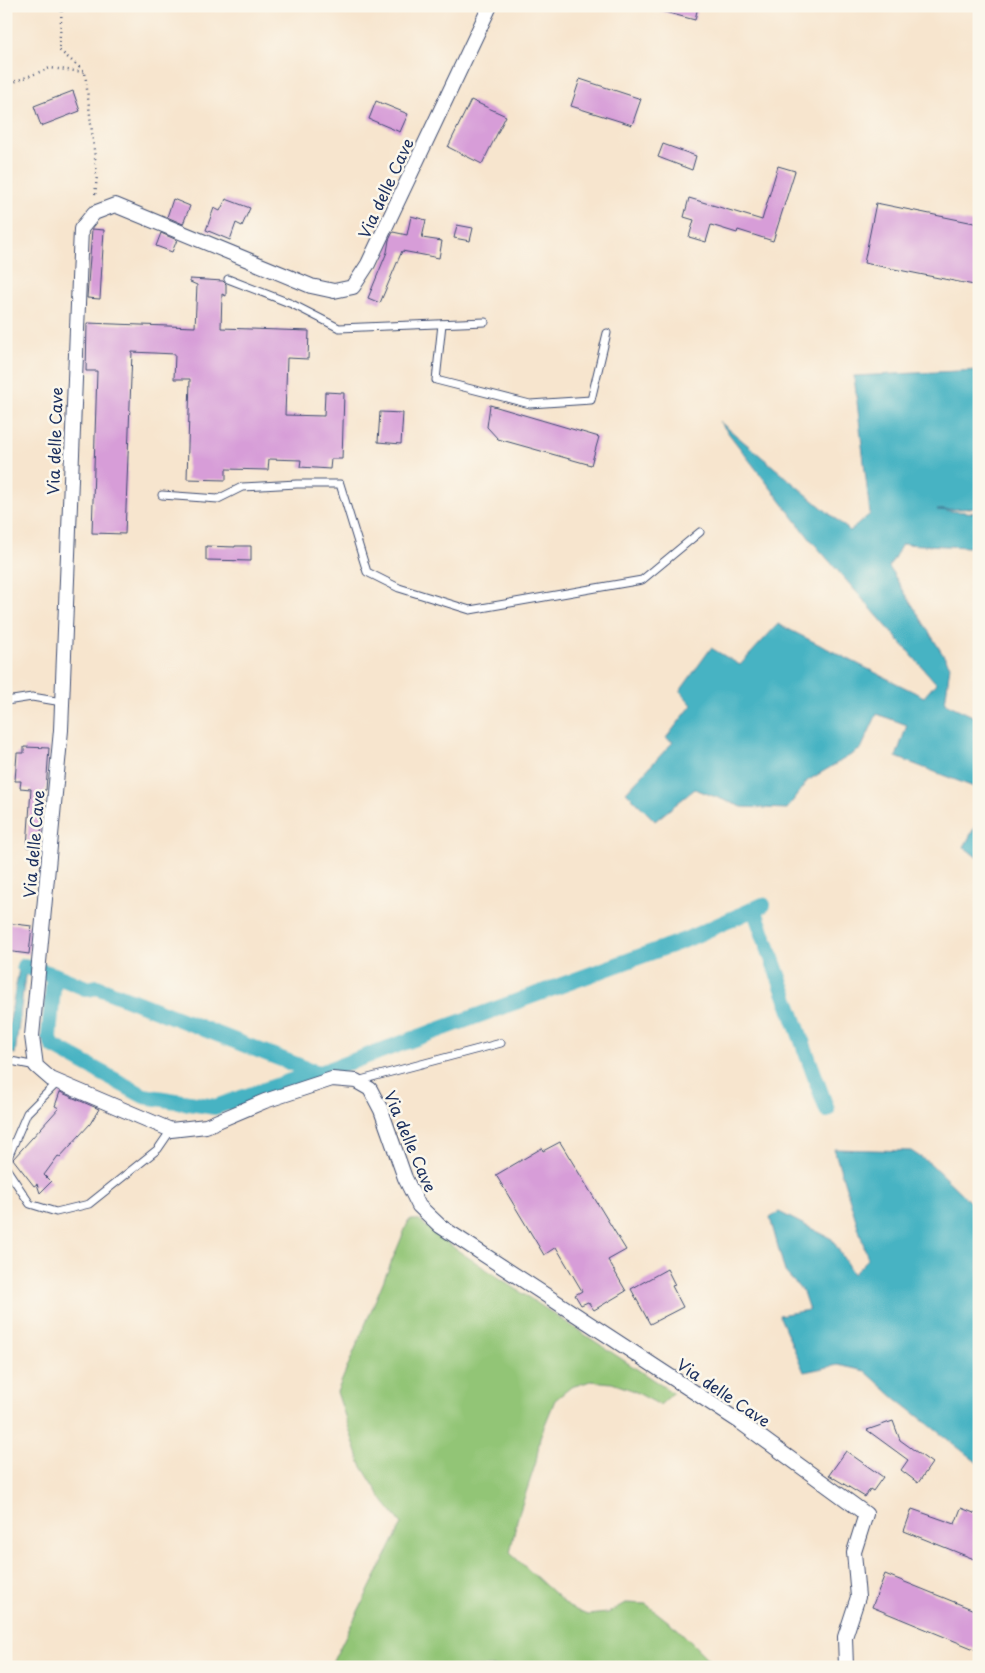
<svg xmlns="http://www.w3.org/2000/svg" width="985" height="1673" viewBox="0 0 985 1673" font-family="'Playpen Sans',sans-serif">
<style>
.green{fill:#92c576;stroke:#567a6a}
.water{fill:#47b3c3;stroke:#317190}
.lines{fill:none;stroke-linecap:round;stroke-linejoin:round}
.stream{stroke:#47b3c3;stroke-width:4.5}
.canal{stroke:#47b3c3;stroke-width:16}
.building{fill:#d79dd8}
.service-casing{stroke:#3c4a6f;stroke-width:9}
.minor-casing{stroke:#3c4a6f;stroke-width:16}
.path{stroke:#3c4a6f;stroke-width:2.5;stroke-dasharray:1 4;stroke-linecap:butt}
.service{stroke:#fff;stroke-width:7}
.minor{stroke:#fff;stroke-width:14}
.labels{text-anchor:middle;dominant-baseline:central;stroke-width:5;stroke-linejoin:round;paint-order:stroke}
.street-label{font-size:16px;fill:#1b2f5e;stroke:#fbf7ec}
</style>
<rect width="100%" height="100%" fill="#fbf7ec"/>
<filter id="ink" filterUnits="userSpaceOnUse"><feTurbulence type="fractalNoise" baseFrequency=".02" numOctaves="2"/><feDisplacementMap in="SourceGraphic" scale="10" xChannelSelector="R" yChannelSelector="G"/><feConvolveMatrix kernelMatrix="1 2 1 2 8 2 1 2 1" color-interpolation-filters="sRGB"/></filter>
<filter id="wash" filterUnits="userSpaceOnUse"><feTurbulence type="fractalNoise" baseFrequency=".0096" numOctaves="4" result="noise"/><feDisplacementMap in="SourceGraphic" scale="20" xChannelSelector="R" yChannelSelector="G"/><feGaussianBlur stdDeviation="1.12" result="paint"/><feColorMatrix in="noise" values="0 0 0 0 0 0 0 0 0 0 0 0 0 0 0 0 0 1.4 0 .05"/><feComposite in="paint" operator="in"/></filter>
<g filter="url(#wash)">
<rect width="100%" height="100%" fill="#f7e5ce"/>
<polygon class="green" points="409,1220 418,1220 457,1250 673,1393 660,1405 632,1390 612,1383 591,1381 571,1387 555,1400 540,1437 536,1462 517,1520 510,1553 569,1607 587,1615 608,1613 626,1603 646,1604 679,1630 716,1667 330,1667 402,1524 384,1502 361,1465 337,1392"/>
<g class="water">
<polygon points="979,370 979,508 937,510 979,513 979,545 968,547 902,544 889,567 950,666 945,703 979,719 979,789 896,757 907,725 877,714 861,749 807,781 787,809 742,807 695,789 655,821 626,792 673,742 666,738 692,705 680,691 711,648 740,665 778,624 924,697 936,683 810,539 719,421 850,531 870,514 854,376"/>
<polygon points="979,819 979,859 964,847"/>
<polygon points="23,961 29,963 30,967 25,976 15,1054 6,1052 6,1042 20,963"/>
<polygon points="834,1149 911,1151 931,1164 971,1203 979,1201 979,1464 895,1398 865,1371 838,1365 804,1372 779,1315 809,1310 803,1292 785,1272 770,1218 779,1212 832,1239 853,1274 868,1259"/>
</g>
<g class="lines">
<polyline class="stream" points="6,1068 11,1046"/>
<g class="canal">
<polyline points="754,909 827,1110"/>
<polyline points="24,966 54,975 49,1037 53,1046 144,1096 215,1107 299,1078 323,1072 685,940 763,905"/>
<polyline points="54,975 88,989 97,987 317,1073"/>
</g>
</g>
<g id="blocks">
<g class="building">
<polygon points="658,6 698,6 695,20 657,10"/>
<polygon points="580,79 641,99 632,125 571,106"/>
<polygon points="73,91 80,111 41,126 34,106"/>
<polygon points="471,100 506,116 482,164 448,147"/>
<polygon points="376,101 408,114 400,132 369,119"/>
<polygon points="663,144 696,156 692,170 658,157"/>
<polygon points="778,166 795,171 773,241 738,230 737,233 711,225 706,242 689,237 694,220 684,217 689,198 762,220"/>
<polygon points="173,199 190,206 183,224 167,217"/>
<polygon points="226,199 250,208 242,226 236,223 230,240 206,230 214,208 220,211"/>
<polygon points="876,203 979,224 979,286 864,263"/>
<polygon points="411,216 426,220 422,238 442,241 439,258 402,251 380,303 368,298 387,252 389,240 393,232 407,235"/>
<polygon points="457,225 473,228 470,241 454,238"/>
<polygon points="92,229 104,230 100,299 87,298"/>
<polygon points="161,233 177,240 172,252 156,246"/>
<polygon points="190,279 223,281 226,284 226,296 222,294 221,328 309,331 308,359 287,358 285,415 324,416 325,392 344,393 342,459 331,459 330,469 300,467 301,460 269,459 268,470 226,469 226,480 187,479 190,379 174,379 175,354 132,352 125,534 92,533 97,371 86,371 87,323 195,327 197,285 190,282"/>
<polygon points="490,405 599,437 591,465 498,439 487,427"/>
<polygon points="380,412 403,413 401,444 378,442"/>
<polygon points="206,546 235,547 235,546 251,546 251,561 206,560"/>
<polygon points="24,747 49,748 46,790 44,790 40,848 27,847 31,789 20,788 21,781 15,781 17,753 24,753"/>
<polygon points="6,923 32,926 29,954 6,951"/>
<polygon points="60,1092 99,1109 90,1124 60,1157 58,1156 44,1175 51,1182 40,1193 37,1184 34,1186 13,1159 59,1108 55,1106"/>
<polygon points="560,1142 626,1250 608,1260 626,1291 594,1310 588,1302 581,1305 575,1295 582,1291 556,1247 544,1255 496,1175 542,1148 543,1151"/>
<polygon points="667,1269 675,1285 672,1286 683,1307 650,1324 631,1289"/>
<polygon points="893,1421 900,1440 932,1463 918,1483 901,1470 908,1460 867,1430"/>
<polygon points="846,1451 883,1477 873,1491 870,1489 865,1497 829,1475"/>
<polygon points="961,1508 979,1515 979,1561 904,1531 912,1509 955,1524"/>
<polygon points="885,1574 979,1612 979,1651 872,1607"/>
</g>
</g>
</g>
<g filter="url(#ink)">
<use href="#blocks" fill-opacity="0" stroke="#3c4a6f" stroke-width="1"/>
<g class="lines">
<defs>
<g id="service">
<polyline points="228,279 292,304 339,328 485,322"/>
<polyline points="442,324 436,380 530,404 591,400 607,333"/>
<polyline points="162,495 218,499 242,487 297,484 340,484 367,572 399,588 470,610 642,580 700,532"/>
<polyline points="6,701 32,697 62,702"/>
<polyline points="6,1060 36,1066"/>
<polyline points="357,1081 501,1043"/>
<polyline points="6,1162 27,1113 58,1082"/>
<polyline points="6,1168 30,1204 56,1212 89,1204 158,1149 171,1130"/>
</g>
<polyline id="minor" points="490,6 368,264 353,287 334,291 311,286 115,205 94,213 81,229 61,730 32,1036 36,1066 51,1079 171,1130 206,1126 265,1101 332,1079 356,1081 370,1089 381,1110 405,1178 419,1206 440,1226 740,1422 866,1514 854,1552 858,1597 845,1637 846,1667"/>
</defs>
<use href="#service" class="service-casing"/>
<use href="#minor" class="minor-casing"/>
<g class="path">
<polyline points="62,6 59,50 85,72 97,175 95,197"/>
<polyline points="6,85 50,68 84,72"/>
</g>
<use href="#service" class="service"/>
<use href="#minor" class="minor"/>
</g>
</g>
<g class="labels">
<g class="street-label">
<text transform="translate(385 188) rotate(-65)">Via delle Cave</text>
<text transform="translate(54 441) rotate(-88)">Via delle Cave</text>
<text transform="translate(33 844) rotate(-85)">Via delle Cave</text>
<text transform="translate(411 1141) rotate(67)">Via delle Cave</text>
<text transform="translate(724 1392) rotate(34)">Via delle Cave</text>
</g>
</g>
<rect width="985" height="1673" fill="none" stroke="#fbf7ec" stroke-width="25"/>
</svg>
